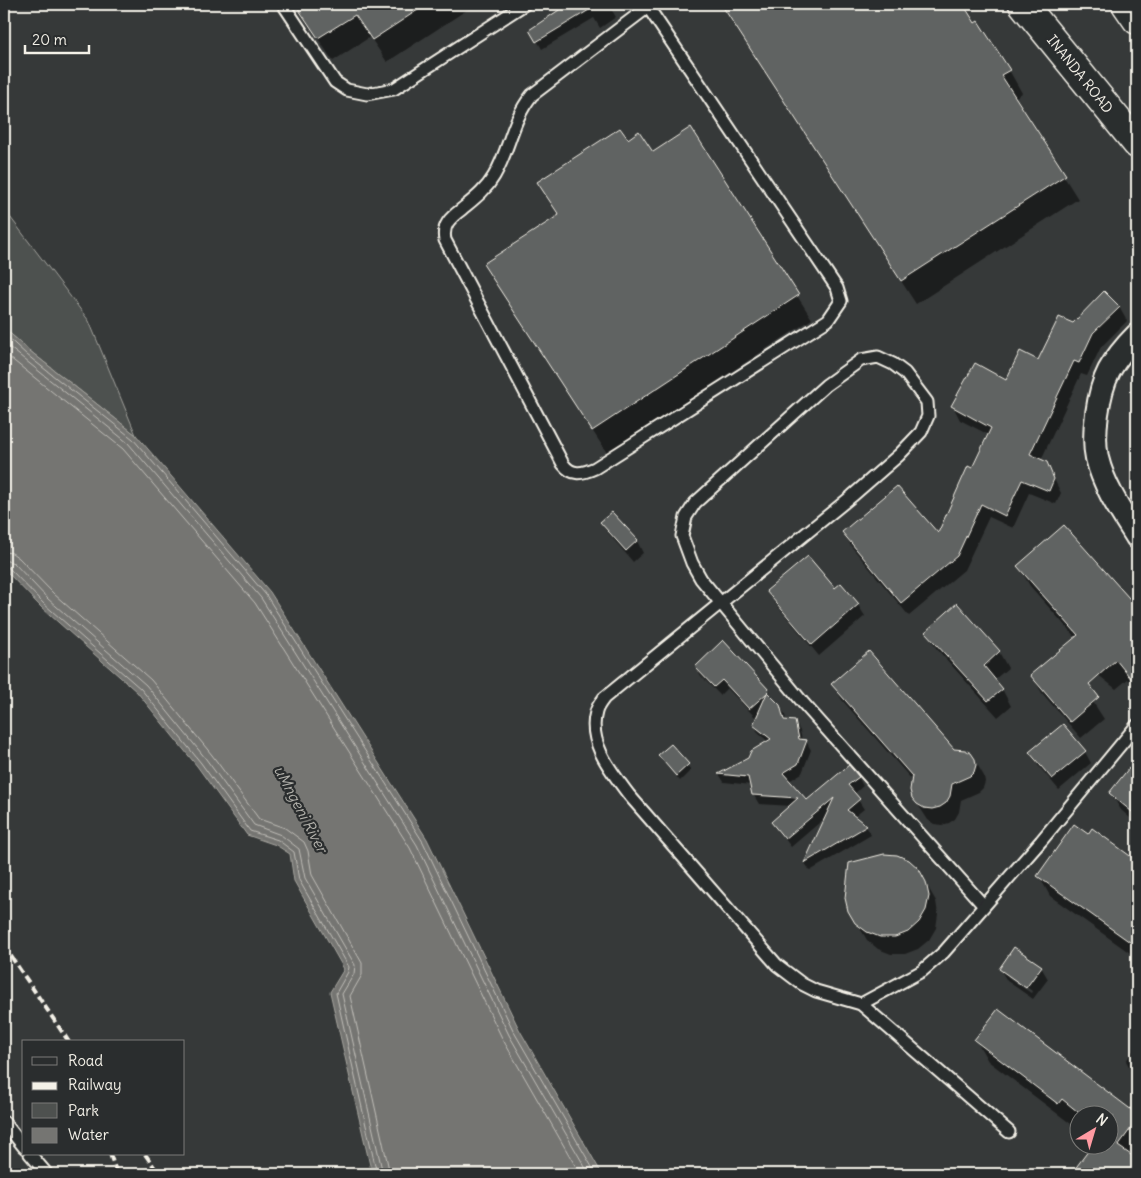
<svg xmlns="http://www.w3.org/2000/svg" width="1141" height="1178" viewBox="0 0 1141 1178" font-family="Delius,sans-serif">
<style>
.green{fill:#4e514f;stroke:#a1a19c}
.water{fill:#757572;stroke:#a8a7a1}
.shadow{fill:#0007;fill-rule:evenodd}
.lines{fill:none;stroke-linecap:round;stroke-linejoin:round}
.shore{stroke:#c1bfb9;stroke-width:1}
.building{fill:#616362;stroke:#f4f1e8}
.service-casing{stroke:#f4f1e8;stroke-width:15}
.minor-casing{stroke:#f4f1e8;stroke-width:26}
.secondary-casing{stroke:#f4f1e8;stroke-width:31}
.service{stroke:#2a2d2e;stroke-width:11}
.minor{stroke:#2a2d2e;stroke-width:22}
.secondary{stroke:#2a2d2e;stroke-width:28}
.rail{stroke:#f4f1e8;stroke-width:4;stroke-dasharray:8 4;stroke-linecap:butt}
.labels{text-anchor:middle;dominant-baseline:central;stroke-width:4.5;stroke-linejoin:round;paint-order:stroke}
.street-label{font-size:14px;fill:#f4f1e8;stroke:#2a2d2e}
.water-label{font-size:15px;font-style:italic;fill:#b4b3ad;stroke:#2a2d2e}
</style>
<rect width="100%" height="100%" fill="#363939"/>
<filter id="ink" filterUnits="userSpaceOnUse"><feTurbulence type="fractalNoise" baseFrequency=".02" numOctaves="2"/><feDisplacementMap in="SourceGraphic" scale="10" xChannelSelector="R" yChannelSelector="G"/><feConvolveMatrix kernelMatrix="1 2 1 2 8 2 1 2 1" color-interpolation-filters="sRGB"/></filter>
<g filter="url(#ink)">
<polygon class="green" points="4,209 89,321 136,435 30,351 4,328"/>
<polygon class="water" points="4,328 30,351 136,435 270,592 427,839 519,1029 602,1174 372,1174 330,992 344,969 294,881 290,854 276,845 247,835 197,766 137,692 41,607 4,569"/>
<g class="shadow">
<polygon points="295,4 476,4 387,62 370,37 333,61"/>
<polygon points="572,4 608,4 616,17 600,28 594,18 542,49 531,30"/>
<polygon points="721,4 961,4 1009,70 1022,93 1015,98 1078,199 916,304"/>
<polygon points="690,129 812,319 607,453 499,288 559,216 538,182 627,141 653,154"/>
<polygon points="1119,307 1127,321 1101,347 1087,376 1081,374 1041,460 1046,463 1061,493 1056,504 1029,493 1013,528 989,517 964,570 909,616 851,546 844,533 939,535 989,435 960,420 953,406 1007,382 1039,362 1073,325"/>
<polygon points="612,513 637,541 643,553 633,562 609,534 602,523"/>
<polygon points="1064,526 1137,609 1137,691 1128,679 1116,689 1082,662 1076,638 1030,586 1019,567"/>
<polygon points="835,590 858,605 865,616 819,656 775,603 768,592"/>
<polygon points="927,632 999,652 1008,668 994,680 1002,689 1011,706 998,717 936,648"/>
<polygon points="723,642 768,691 773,700 779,705 785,715 786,722 795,722 800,731 802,740 806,741 811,750 802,773 789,781 806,801 858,777 863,786 854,794 864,809 854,817 866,826 871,835 810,871 805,863 826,817 791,847 772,822 791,806 759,804 753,794 751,785 724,782 719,774 749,759 769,742 759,734 754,725 760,712 755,717 727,688 720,695 701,676 696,667"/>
<polygon points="1032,676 1093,702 1104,719 1081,738 1042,693"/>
<polygon points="833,684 953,750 974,759 984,776 985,782 983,788 979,792 961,800 959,812 955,819 949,823 942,825 934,824 928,820 913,797 913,781 842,700"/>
<polygon points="671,745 691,770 680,781 659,755"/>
<polygon points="1030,752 1085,752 1091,763 1059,790 1037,764"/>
<polygon points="1137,760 1137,824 1121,810 1111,793"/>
<polygon points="1092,830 1137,862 1137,958 1050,896 1039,876 1088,836"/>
<polygon points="918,870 936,901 938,914 936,928 929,940 918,949 905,954 891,954 878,949 867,940 849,910"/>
<path d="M1041,967l7,12 -15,20 -26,-18 -7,-12zM1008,974l24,17 -1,2 -23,-16z"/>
<polygon points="998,1011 1137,1116 1137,1156 1135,1159 1137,1161 1137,1174 1073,1174 1094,1146 1108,1146 1108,1116 1078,1116 1078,1122 1074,1119 1071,1124 988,1061 976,1040"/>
<polygon points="1137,1045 1137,1080 1126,1061"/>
</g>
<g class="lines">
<g class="shore">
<polyline points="4,334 27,355 133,439 266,595 423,842 514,1032 596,1174"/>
<polyline points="4,343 128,443 261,598 417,845 509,1035 589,1174"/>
<polyline points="4,353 123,449 255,603 410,848 502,1038 580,1174"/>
<polyline points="4,552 12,553 19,558 54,594 151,680 212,755 259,819 285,828 304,842 308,851 312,875 362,963 362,975 350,996 390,1174"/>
<polyline points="4,560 14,563 48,599 146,685 206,759 254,825 281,835 299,849 305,878 355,965 354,974 342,994 383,1174"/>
<polyline points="4,566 9,568 44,604 141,689 201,763 250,831 278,840 294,852 299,880 349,967 348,972 336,993 377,1174"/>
</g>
</g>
<g class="building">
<polygon points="295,4 427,4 372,40 355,15 318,38"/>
<polygon points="568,4 599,4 536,42 529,30"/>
<polygon points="721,4 963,4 975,23 978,21 1010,70 1001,75 1066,175 901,281"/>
<polygon points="691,127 799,295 592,431 483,264 559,215 537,182 620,128 628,139 639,131 653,152"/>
<polygon points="1104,291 1120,307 1093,333 1079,363 1074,361 1030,454 1047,462 1054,479 1049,491 1022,480 1005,516 981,504 957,556 901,603 842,532 897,486 938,533 968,466 972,468 991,428 951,406 975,363 1006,380 1020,351 1038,360 1059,317 1073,323"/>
<polygon points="612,512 638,540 626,551 600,522"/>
<polygon points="1064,525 1137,607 1137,686 1116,660 1089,684 1099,697 1070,722 1030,675 1078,635 1017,566"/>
<polygon points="808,556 835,588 841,583 859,604 812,645 766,591"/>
<polygon points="957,603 1000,651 984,666 1003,689 988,701 925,632"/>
<polygon points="723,640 769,690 767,692 780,705 784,720 795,721 799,739 807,740 798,764 783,773 807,800 849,765 859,777 848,785 860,799 847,810 867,826 804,863 834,798 785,839 771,822 798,798 752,795 748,777 718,774 748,758 751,751 771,739 753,725 767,693 749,709 722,680 714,687 695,667"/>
<polygon points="869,651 954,749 965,750 971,753 975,759 976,765 974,772 970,776 952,784 950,796 946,803 940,807 932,809 924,808 917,804 912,798 910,790 912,776 831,684"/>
<polygon points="1063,724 1086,751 1052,779 1029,752"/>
<polygon points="671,744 689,764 676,776 658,755"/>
<polygon points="1137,758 1137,816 1109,793"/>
<polygon points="1074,824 1088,834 1092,828 1137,861 1137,947 1037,876"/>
<polygon points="884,854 897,855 909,860 919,869 926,882 929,896 926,910 919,922 908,932 895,937 880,937 867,932 855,923 848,911 845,898 849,863"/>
<polygon points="1014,947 1042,966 1026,988 999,969"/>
<polygon points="998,1009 1137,1114 1137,1120 1118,1146 1137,1159 1137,1174 1071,1174 1092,1146 1108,1146 1108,1123 1114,1116 1083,1116 1062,1099 1058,1104 974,1040"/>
</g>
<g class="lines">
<defs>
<g id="service">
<polyline points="283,4 335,82 347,90 367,94 394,89 525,4"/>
<path d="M646,4l2,3 189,281 4,13 -13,19 -233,148c-13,6 -23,8 -32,-4l-118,-224c-3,-15 5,-22 17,-31 12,-10 24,-19 32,-33 16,-27 17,-55 38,-81l116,-88 4,-3"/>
<path d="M984,906l-180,-202 -103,-125 -9,-16 -10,-27 4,-19 9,-14 131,-118 35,-25 17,-3 15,7 12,9 22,29 1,14 -7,16 -22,23 -47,41 -248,202c-3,4 -7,9 -8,14 -9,31 16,60 33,83l148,170 25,19 14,7 45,13 148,128"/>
<polyline points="861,1004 922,971 944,952 1041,841 1137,725"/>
<polyline points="4,1122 24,1147"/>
<polyline points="30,1154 47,1174"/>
</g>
<path id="minor" d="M1137,335c-10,10 -21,23 -28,36 -11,21 -17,64 -12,87 7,29 25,55 40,79"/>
<g id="secondary">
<polyline points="1023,4 1137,144"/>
<polyline points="1126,4 1137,20"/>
</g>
</defs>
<use href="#service" class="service-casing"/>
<use href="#minor" class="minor-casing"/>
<use href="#secondary" class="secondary-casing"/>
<use href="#service" class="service"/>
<use href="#minor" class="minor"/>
<use href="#secondary" class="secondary"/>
<g class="rail">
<polyline points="4,946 69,1042"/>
<polyline points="110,1154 117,1174"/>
<polyline points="145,1154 159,1174"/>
</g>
</g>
</g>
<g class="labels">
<g class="street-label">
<text transform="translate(1080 74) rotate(51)">INANDA ROAD</text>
</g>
<g class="water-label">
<text transform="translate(301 809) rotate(62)">uMngeni River</text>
</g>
</g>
<rect width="1141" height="1178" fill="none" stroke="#2a2d2e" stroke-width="20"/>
<rect x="10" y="10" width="1121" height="1158" fill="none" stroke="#f4f1e8" stroke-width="2" filter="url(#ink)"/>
<rect x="22" y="1040" width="162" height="115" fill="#2a2d2e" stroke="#7b7b78"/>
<rect x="32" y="1057" width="25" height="8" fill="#2a2d2e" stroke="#7b7b78"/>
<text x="68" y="1066" font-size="15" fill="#f4f1e8">Road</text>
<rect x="32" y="1082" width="25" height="8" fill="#f4f1e8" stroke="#7b7b78"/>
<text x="68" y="1090" font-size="15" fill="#f4f1e8">Railway</text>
<rect x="32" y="1103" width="25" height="15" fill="#4e514f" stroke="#7b7b78"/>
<text x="68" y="1116" font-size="15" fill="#f4f1e8">Park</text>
<rect x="32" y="1128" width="25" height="15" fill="#757572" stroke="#7b7b78"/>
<text x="68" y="1140" font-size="15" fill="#f4f1e8">Water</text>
<g transform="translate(1094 1130) rotate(38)"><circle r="24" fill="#2a2d2e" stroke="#7b7b78"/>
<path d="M0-4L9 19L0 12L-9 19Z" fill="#ff9aa2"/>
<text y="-8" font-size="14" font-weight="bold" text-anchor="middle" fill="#f4f1e8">N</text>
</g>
<path d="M25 45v8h64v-8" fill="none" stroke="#f4f1e8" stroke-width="2.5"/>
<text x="32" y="45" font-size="15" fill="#f4f1e8" stroke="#2a2d2e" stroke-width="4" paint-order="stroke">20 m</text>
</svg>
